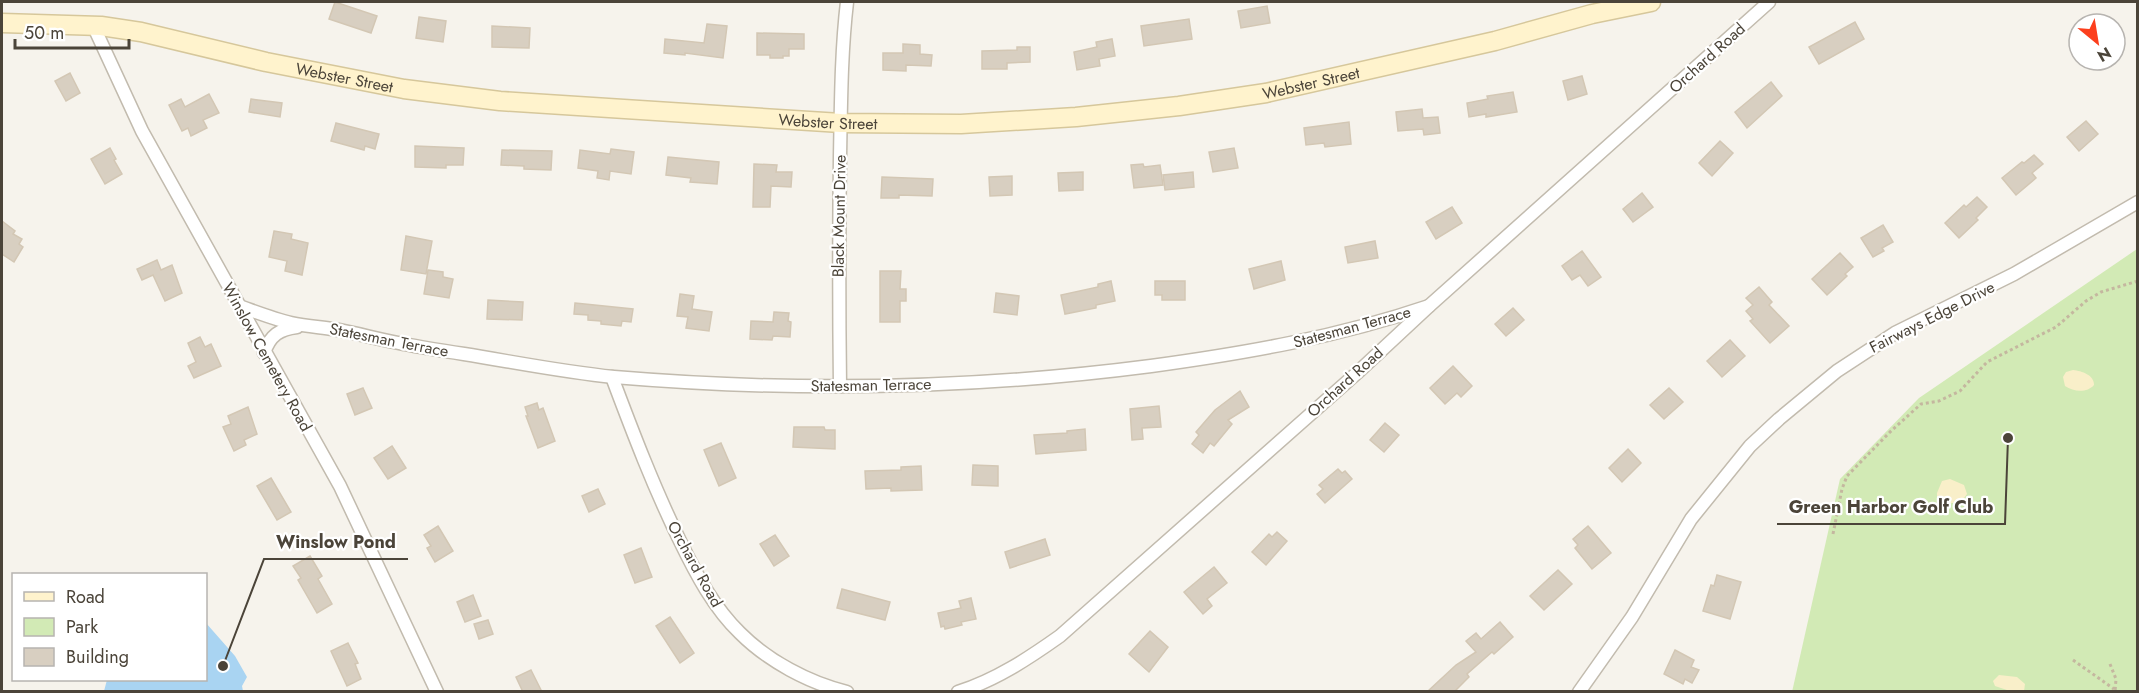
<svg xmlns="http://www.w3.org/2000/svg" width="2139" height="693" viewBox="0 0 2139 693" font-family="Jost,sans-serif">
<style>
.green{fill:#d2eab5}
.sand{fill:#f9efc9}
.water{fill:#a9d4f2}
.building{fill:#d8cfc1;stroke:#d3c7b4;stroke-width:1.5}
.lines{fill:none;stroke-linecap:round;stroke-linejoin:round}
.street-casing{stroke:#c2bbae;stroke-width:15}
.secondary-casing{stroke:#d6c79b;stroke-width:21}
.path{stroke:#c4b79f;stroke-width:3;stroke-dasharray:3 3;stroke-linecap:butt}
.street{stroke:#fff;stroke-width:12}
.secondary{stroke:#fff3cd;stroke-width:18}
.labels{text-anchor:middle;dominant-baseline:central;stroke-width:4.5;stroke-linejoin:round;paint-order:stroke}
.street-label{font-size:16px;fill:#4b4439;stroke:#fff}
.leader{fill:none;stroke:#4b4439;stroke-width:2}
.callout-dot{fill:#4b4439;stroke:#fff;stroke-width:2}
.callout-label{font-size:18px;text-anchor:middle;font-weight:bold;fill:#4b4439;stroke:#fff;stroke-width:4.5;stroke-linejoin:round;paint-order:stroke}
</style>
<rect width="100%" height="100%" fill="#f6f3ec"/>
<polygon class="green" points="2137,249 2137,691 1792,692 1840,479 1919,398"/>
<g class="sand">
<path d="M2073,370c9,1 21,5 21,15 -7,8 -20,7 -29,1l-2,-9 3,-5z"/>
<polygon points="1950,479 1964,485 1967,494 1961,502 1944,504 1937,499 1937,493 1942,481"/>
<polygon points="1999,675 2017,677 2025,684 2024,691 2010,691 1995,686 1993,681"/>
</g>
<polygon class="water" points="206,623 235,656 247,677 242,686 243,691 104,691 107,680 206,680"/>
<g class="building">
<polygon points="335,2 377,16 371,33 329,19"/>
<polygon points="1267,6 1270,23 1241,28 1238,11"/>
<polygon points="419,17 446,21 443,42 416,38"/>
<polygon points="1189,19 1192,39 1144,46 1141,26"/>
<polygon points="1855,22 1864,39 1819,64 1809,47"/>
<polygon points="707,24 727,26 723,58 685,53 685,55 664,53 665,39 704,43"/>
<polygon points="492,26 530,28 529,48 492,47"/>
<polygon points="757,33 804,34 804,49 789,49 789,56 783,56 783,58 770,58 770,55 757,55"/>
<polygon points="1112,39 1115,56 1099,59 1100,66 1077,70 1074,52 1097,47 1096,42"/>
<polygon points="903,44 920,45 920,54 932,55 931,66 906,65 906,71 883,70 883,53 903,53"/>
<polygon points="1017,47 1030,47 1030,62 1007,63 1007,69 982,69 982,51 1017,50"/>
<polygon points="70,73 80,93 66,101 55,81"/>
<polygon points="1582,76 1587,94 1568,100 1563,81"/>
<polygon points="1771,82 1782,96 1747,128 1735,112"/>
<polygon points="1513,92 1517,112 1486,117 1486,114 1469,117 1467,103 1488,99 1487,96"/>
<polygon points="209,94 219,113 203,120 207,128 191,136 188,128 182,131 169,105 181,99 185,107"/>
<polygon points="251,99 282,103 280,117 249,112"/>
<polygon points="1422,109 1423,118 1438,117 1440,133 1424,135 1423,129 1398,131 1396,112"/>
<polygon points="2086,121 2098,134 2079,151 2067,137"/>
<polygon points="1349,122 1351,144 1325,147 1324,143 1306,145 1304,128"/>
<polygon points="336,123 379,134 375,149 365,146 364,150 331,141"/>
<polygon points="1720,141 1733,153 1712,176 1699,163"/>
<polygon points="415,146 464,148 463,165 446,165 446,168 415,167"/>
<polygon points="110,148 116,159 114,160 122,174 105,184 91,159"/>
<polygon points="1234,148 1238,168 1213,172 1209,152"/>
<polygon points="611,149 634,152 631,174 610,171 609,180 597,178 598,171 578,168 580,150 610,154"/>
<polygon points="502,150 552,151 551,170 524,169 524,166 501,165"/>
<polygon points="2034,155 2043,164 2032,173 2036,178 2016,195 2002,178 2022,162 2024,163"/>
<polygon points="668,157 719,162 717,184 690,182 691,178 666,175"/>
<polygon points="754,164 777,165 776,172 792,172 791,187 771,186 770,207 753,207"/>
<polygon points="1143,164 1144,167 1160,165 1163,185 1134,188 1131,165"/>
<polygon points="1083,172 1083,190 1059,191 1058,173"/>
<polygon points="1193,172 1194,187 1165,190 1163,175"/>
<polygon points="1012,176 1012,195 990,196 989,177"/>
<polygon points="882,177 933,179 932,196 899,195 899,198 881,198"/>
<polygon points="1642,193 1653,207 1633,222 1623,209"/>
<polygon points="1977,197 1987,207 1976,218 1978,220 1959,238 1945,223 1964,205 1966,207"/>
<polygon points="1452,207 1462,223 1436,239 1426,222"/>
<polygon points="2,221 15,231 13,234 22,239 19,244 23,247 14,262 2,254"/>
<polygon points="1883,225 1893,242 1882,248 1884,251 1873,257 1861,238"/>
<polygon points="274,231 292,234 291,239 308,243 302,275 285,271 287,261 269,257"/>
<polygon points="406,236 432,241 426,274 401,270"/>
<polygon points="1375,241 1378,258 1348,263 1345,247"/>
<polygon points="1582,251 1601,277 1588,286 1580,275 1572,280 1562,266"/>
<polygon points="1840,253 1853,267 1845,274 1847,276 1827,295 1812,279"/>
<polygon points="157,260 161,270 172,265 182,293 165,301 153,275 142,280 137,269"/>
<polygon points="1281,261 1285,280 1254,289 1249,269"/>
<polygon points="428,270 443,272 443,277 453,279 449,298 424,294"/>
<polygon points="880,271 901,271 900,289 906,289 906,301 900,301 900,322 880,322"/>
<polygon points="1111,281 1115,301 1096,305 1096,308 1065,314 1061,295 1098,287 1098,284"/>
<polygon points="1155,281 1185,281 1185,300 1162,300 1162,295 1155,295"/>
<polygon points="1759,287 1772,302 1769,305 1789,326 1770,343 1750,321 1753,319 1746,311 1753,305 1746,298"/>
<polygon points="996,293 1019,296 1017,315 994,312"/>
<polygon points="680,294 694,296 692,309 712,312 709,331 686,328 688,317 677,316"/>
<polygon points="488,300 523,302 522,320 487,319"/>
<polygon points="575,303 633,309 631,322 622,321 621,326 601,324 601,321 588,320 588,315 574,314"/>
<polygon points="1513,308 1524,320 1506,336 1495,324"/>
<polygon points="774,312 789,313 788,321 791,322 790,337 773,336 772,340 750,339 751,321 773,322"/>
<polygon points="200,337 205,347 211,344 221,366 194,378 188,366 196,362 188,343"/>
<polygon points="1730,340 1745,356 1722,377 1707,361"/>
<polygon points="1453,366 1472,386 1461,397 1457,393 1445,404 1430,388"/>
<polygon points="363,388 372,408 355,415 347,394"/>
<polygon points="1669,388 1683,402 1664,419 1650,405"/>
<polygon points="1240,391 1249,407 1228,420 1232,424 1214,446 1210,443 1203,453 1192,444 1199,435 1196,432 1215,410"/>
<polygon points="537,403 539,410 543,408 555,441 538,448 526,416 528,416 525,407"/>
<polygon points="1159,406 1161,427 1142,428 1143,439 1132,440 1130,409"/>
<polygon points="248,407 257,434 244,440 246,445 234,451 223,427 231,424 228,416"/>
<polygon points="1385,423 1399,435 1384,452 1370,440"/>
<polygon points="794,427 824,427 825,430 835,430 835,449 793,447"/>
<polygon points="1085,429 1086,450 1036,454 1034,435 1067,433 1067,431"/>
<polygon points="721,443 736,478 719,486 704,450"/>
<polygon points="392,446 406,468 388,479 374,458"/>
<polygon points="1628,449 1641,463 1622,482 1609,468"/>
<polygon points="973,465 998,466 998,486 972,485"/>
<polygon points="921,466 922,490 891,491 891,488 866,489 865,471 901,470 901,467"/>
<polygon points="1338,469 1342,473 1345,471 1352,479 1325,503 1317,494 1323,489 1319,485"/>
<polygon points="271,478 291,512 277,520 257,486"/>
<polygon points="598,489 605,504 589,512 582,496"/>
<polygon points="438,526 453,551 435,562 427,548 431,546 424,535"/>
<polygon points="1588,526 1611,553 1592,569 1575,548 1578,545 1573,539"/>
<polygon points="1277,532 1287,541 1266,565 1252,552 1269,534 1272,537"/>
<polygon points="775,535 789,556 774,566 760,544"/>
<polygon points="1045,539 1050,555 1010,568 1005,552"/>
<polygon points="641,548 652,577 635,583 624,555"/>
<polygon points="310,556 322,576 318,579 332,604 317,613 298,580 301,578 293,566"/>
<polygon points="1214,567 1227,583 1207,599 1212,606 1203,614 1184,592"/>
<polygon points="1558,570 1572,584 1544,610 1530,596"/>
<polygon points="1717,575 1741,582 1730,619 1703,611 1711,585 1714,586"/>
<polygon points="842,589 890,602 885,620 837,608"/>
<polygon points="473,595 481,616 465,622 457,602"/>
<polygon points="971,598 976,619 961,622 962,625 945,629 944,626 941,627 938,613 961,608 959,601"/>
<polygon points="670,617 694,653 680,663 656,626"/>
<polygon points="488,620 493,634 479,639 474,624"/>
<polygon points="1500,622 1513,637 1494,654 1492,652 1467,674 1469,677 1454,692 1427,692 1456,665 1476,652 1466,641 1476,633 1481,639"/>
<polygon points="1150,631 1168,647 1149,672 1129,654"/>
<polygon points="348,643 358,663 355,664 361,679 347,686 331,651"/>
<polygon points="1675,650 1694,660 1691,667 1699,670 1692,683 1685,679 1683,684 1664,674"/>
<polygon points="531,670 542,692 523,692 516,677"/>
</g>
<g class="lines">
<defs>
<g id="street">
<polyline points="93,25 142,131 340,486 437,692"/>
<path d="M239,306c17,6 35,13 52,17 14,3 28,4 42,6 24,4 47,11 71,15 20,4 40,7 60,10 50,8 99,18 150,23 178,15 360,12 537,-11 95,-13 187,-29 278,-60"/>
<path d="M264,353c6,-18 16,-24 33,-26"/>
<path d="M612,377c21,56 42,111 68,164 16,33 34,67 60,92 28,28 69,50 107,59"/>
<path d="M840,386c-1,-77 -1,-153 0,-229 1,-52 1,-104 7,-155"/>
<path d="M958,692c38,-12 71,-34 102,-56l297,-263 72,-67 340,-304"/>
<polyline points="1579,692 1632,617 1691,519 1750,446 1779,419 1837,371 1895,333 2014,274 2138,202"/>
</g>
<g id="secondary">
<path id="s1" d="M2,23l99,3 40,6 125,30 138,27 96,12 341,22 120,1 115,-7 103,-11 87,-13 229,-52 97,-27 59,-12"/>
</g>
</defs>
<use href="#street" class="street-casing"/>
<use href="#secondary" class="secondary-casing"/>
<g class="path">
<polyline points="1833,534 1842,489 1847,476 1892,430 1921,404 1939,401 1960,391 1987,362 2056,327 2086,301 2101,292 2138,281"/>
<polyline points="2073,660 2114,689"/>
<polyline points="2110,664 2116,679 2115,692"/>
</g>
<use href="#street" class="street"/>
<use href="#secondary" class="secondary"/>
</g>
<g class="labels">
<g class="street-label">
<text transform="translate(1707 58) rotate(-42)">Orchard Road</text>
<text stroke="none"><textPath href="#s1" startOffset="348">Webster Street</textPath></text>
<text stroke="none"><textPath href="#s1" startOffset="1320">Webster Street</textPath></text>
<text stroke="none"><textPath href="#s1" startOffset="834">Webster Street</textPath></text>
<text transform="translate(839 216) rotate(-89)">Black Mount Drive</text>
<text transform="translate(1932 317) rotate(-27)">Fairways Edge Drive</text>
<text transform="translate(1352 327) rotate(-15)">Statesman Terrace</text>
<text transform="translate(389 340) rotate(11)">Statesman Terrace</text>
<text transform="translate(267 357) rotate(61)">Winslow Cemetery Road</text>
<text transform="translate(1345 382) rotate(-42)">Orchard Road</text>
<text transform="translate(871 385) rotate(-1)">Statesman Terrace</text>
<text transform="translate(695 564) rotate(61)">Orchard Road</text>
</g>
</g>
<path class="leader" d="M2008 438L2005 524H1777M223 666L264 559H408"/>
<g class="callout-dot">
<circle cx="2008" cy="438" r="6"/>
<circle cx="223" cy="666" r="6"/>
</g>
<g class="callout-label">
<text x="1891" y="513">Green Harbor Golf Club</text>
<text x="336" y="548">Winslow Pond</text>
</g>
<rect width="2139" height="693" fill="none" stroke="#4b4439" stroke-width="6"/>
<rect x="12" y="573" width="195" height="108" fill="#ffffff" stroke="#b7b4b0" stroke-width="1.5"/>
<rect x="24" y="592" width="30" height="9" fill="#fff3cd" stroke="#b7b4b0" stroke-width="1.5"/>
<text x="66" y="603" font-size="18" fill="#4b4439">Road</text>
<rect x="24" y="618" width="30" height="18" fill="#d2eab5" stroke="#b7b4b0" stroke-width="1.5"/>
<text x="66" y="633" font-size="18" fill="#4b4439">Park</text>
<rect x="24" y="648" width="30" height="18" fill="#d8cfc1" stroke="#b7b4b0" stroke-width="1.5"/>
<text x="66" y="663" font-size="18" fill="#4b4439">Building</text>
<g transform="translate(2097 42) rotate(150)"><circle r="28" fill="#ffffff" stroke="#b7b4b0" stroke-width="1.5"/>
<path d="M0-4.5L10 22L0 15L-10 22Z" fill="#fc3f1d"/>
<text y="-9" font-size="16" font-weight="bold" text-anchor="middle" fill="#4b4439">N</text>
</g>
<path d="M15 39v9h114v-9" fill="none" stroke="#4b4439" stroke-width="3"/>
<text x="24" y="39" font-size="18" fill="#4b4439" stroke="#ffffff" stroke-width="4.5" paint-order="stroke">50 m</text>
</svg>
